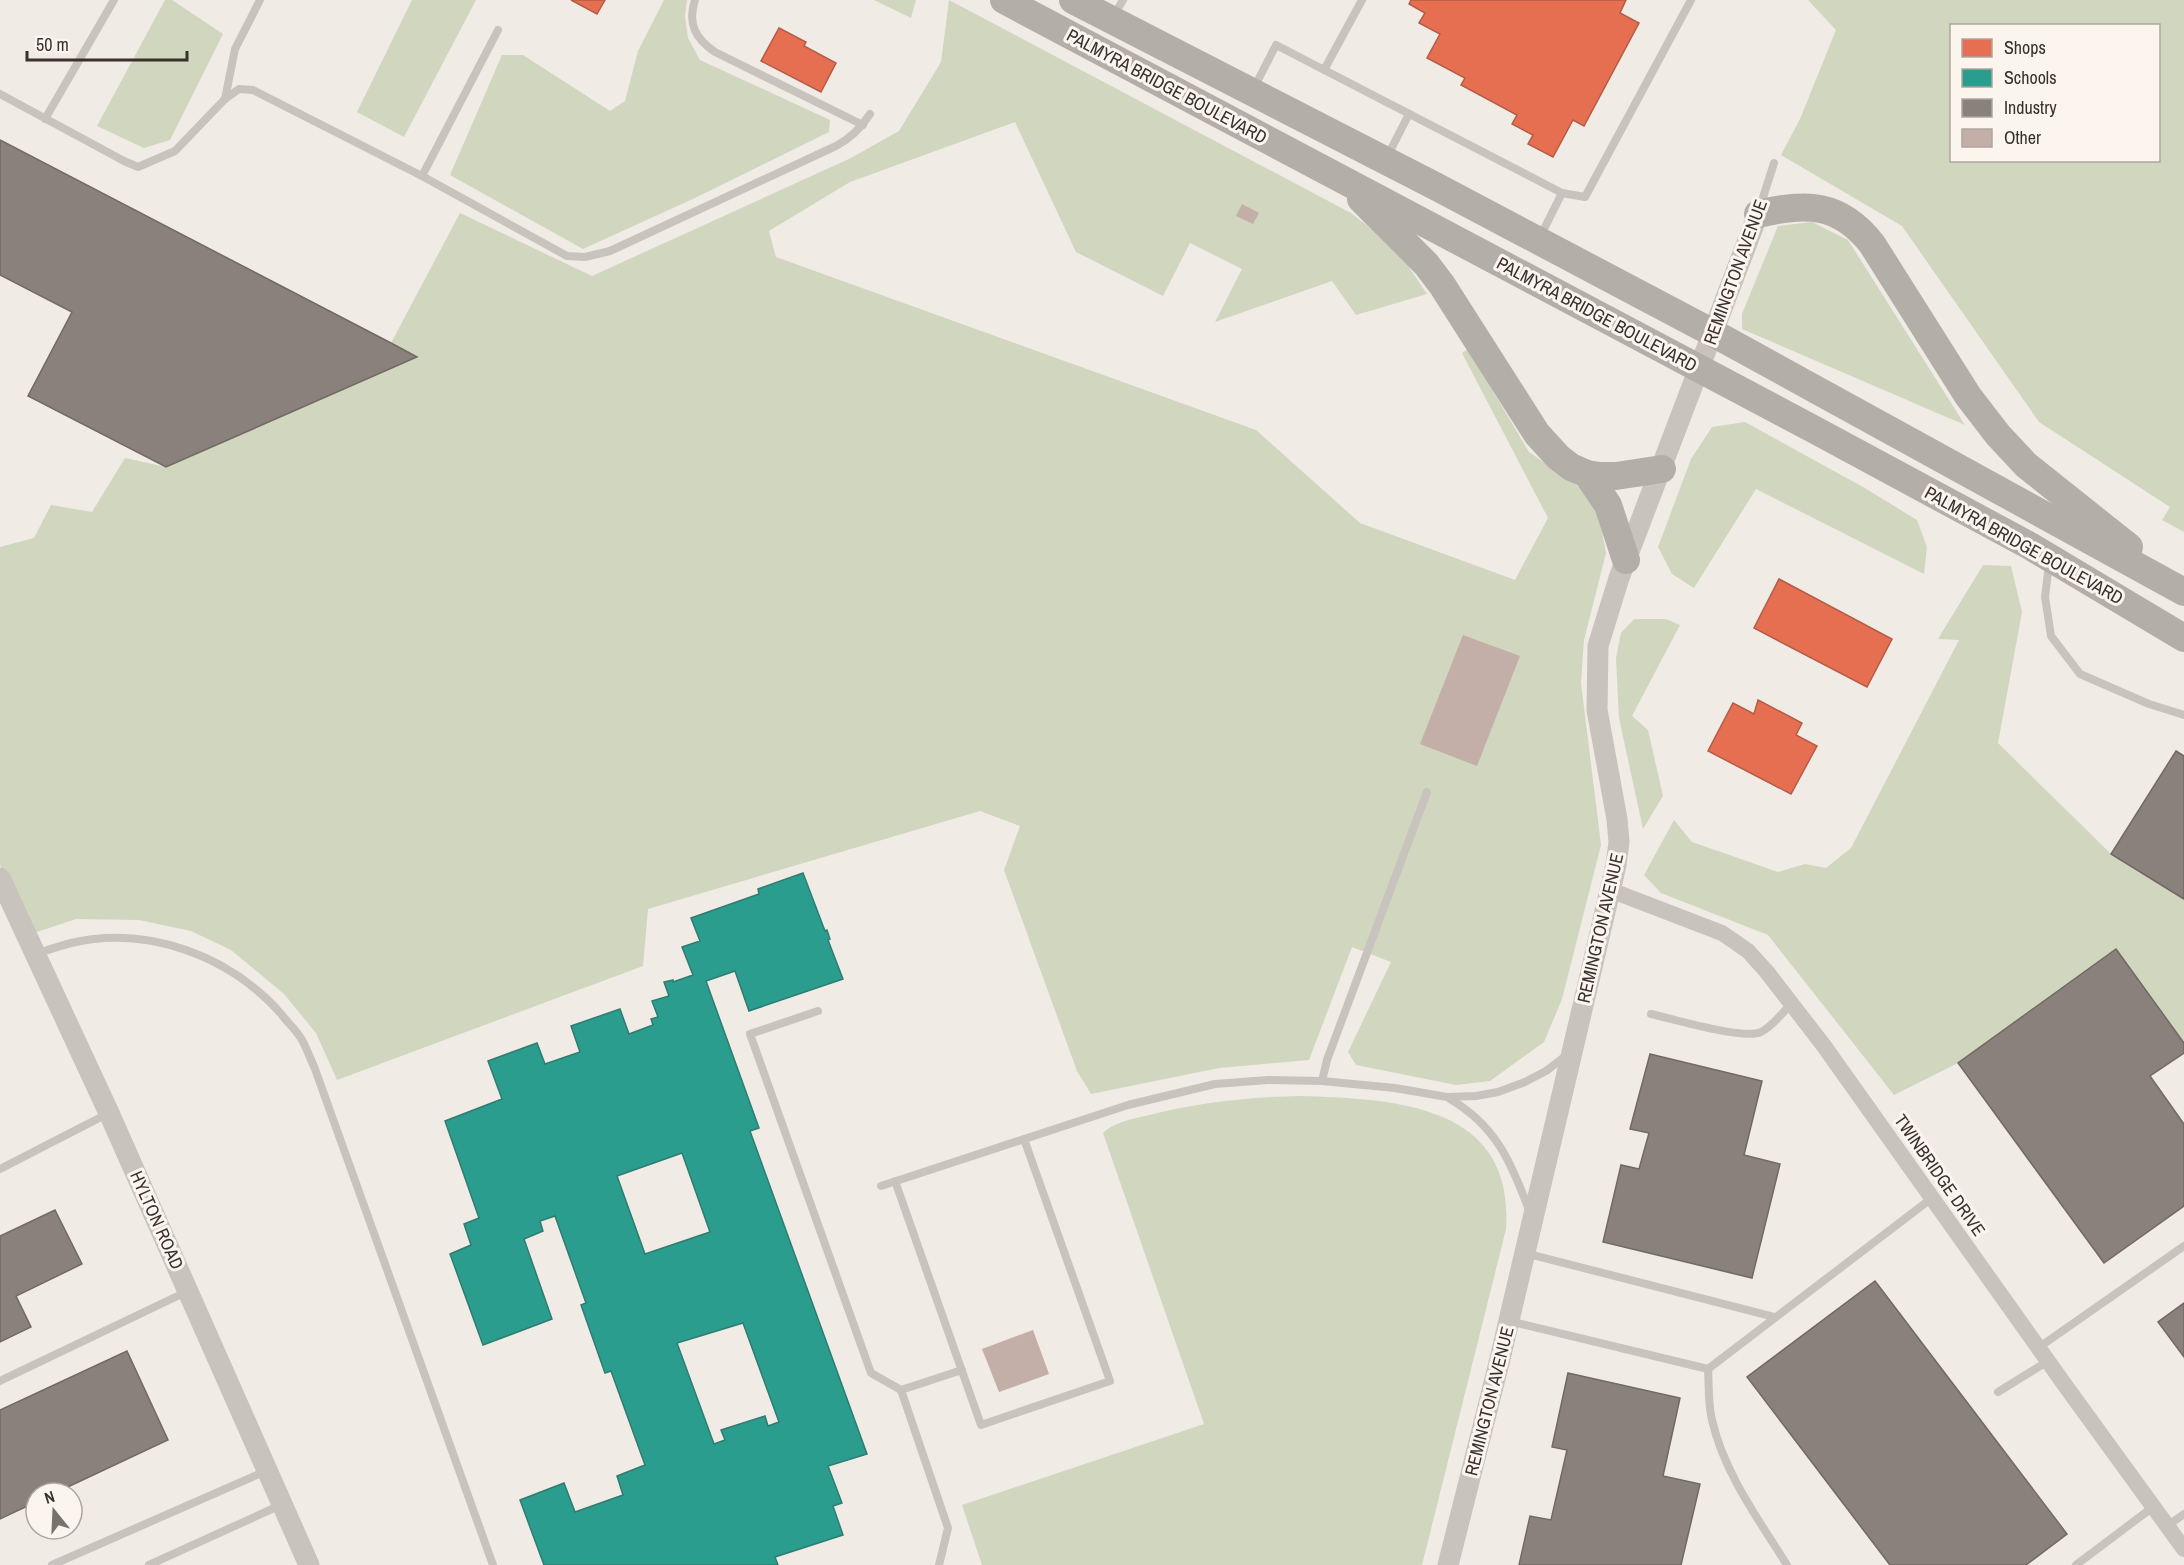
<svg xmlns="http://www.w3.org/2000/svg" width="2184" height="1565" viewBox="0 0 2184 1565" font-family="'Archivo Narrow',sans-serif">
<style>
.green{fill:#d1d6bf;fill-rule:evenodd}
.shops{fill:#e76f51;stroke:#b35c46;stroke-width:1.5}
.schools{fill:#2a9d8f;stroke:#2f7c71;stroke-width:1.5;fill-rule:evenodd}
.industry{fill:#8a817c;stroke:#726964;stroke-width:1.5}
.building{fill:#c3afa7}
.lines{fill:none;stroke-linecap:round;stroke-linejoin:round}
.service{stroke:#c9c3be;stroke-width:8}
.minor{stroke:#c9c3be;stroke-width:16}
.tertiary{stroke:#c9c3be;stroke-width:21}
.trunk{stroke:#b4aea8;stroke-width:28}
.labels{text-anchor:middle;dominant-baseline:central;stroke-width:6;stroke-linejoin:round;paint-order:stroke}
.street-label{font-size:18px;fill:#3b302b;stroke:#fbf5ee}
</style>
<rect width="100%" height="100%" fill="#f0ebe5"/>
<g class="green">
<polygon points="165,0 172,0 223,34 170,140 144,148 97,126"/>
<polygon points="412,0 476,0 404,137 357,112"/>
<polygon points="664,0 687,0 685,16 688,38 700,60 830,120 829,132 695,198 583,249 450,175 502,55 523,55 610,111 625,101 638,51"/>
<polygon points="874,0 916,0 911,18"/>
<polygon points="949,0 1351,213 1396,248 1427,294 1356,315 1332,281 1215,322 1242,269 1190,243 1163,296 1076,252 1015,122 850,182 769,231 776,257 1256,430 1360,523 1515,580 1548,518 1462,353 1468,349 1529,452 1582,489 1599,515 1606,553 1584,640 1581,683 1601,845 1562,999 1544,1042 1490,1081 1456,1085 1356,1065 1348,1052 1391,962 1352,947 1309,1060 1219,1068 1091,1094 1077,1071 1004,870 1020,826 980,811 648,909 643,966 337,1080 316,1033 284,994 231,950 191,931 139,920 76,919 34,933 0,865 0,547 34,538 51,505 92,512 125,458 166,467 416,357 391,343 460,213 592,276 851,158 899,131 941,62"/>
<path d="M1808,0h376v532l-22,-12 8,-13 -131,-85 -137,-196 -121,-71 19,-36 36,-89zM1952,26h206v134h-206z"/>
<polygon points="1812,222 1848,240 1965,425 1742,329 1742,314 1778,226"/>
<polygon points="1745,422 1863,487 1917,520 1927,547 1924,574 1756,489 1694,588 1672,574 1658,547 1691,459 1712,427"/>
<polygon points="1983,565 2011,566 2022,612 1998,743 2111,854 2184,899 2184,1043 2116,949 1958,1063 1894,1095 1768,935 1661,893 1644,875 1674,820 1692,842 1778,872 1805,864 1826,868 1851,848 1959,640 1938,639"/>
<polygon points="1634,619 1666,619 1680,625 1632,716 1648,730 1663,796 1643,829 1619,718 1616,658 1621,633"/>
<path d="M1300,1096c93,3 215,7 206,133l-84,336h-440l-20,-60 242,-81 -101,-291c10,-10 28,-14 42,-17 51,-13 102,-19 155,-20z"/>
</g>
<g class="shops">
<polygon points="571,0 605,0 597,14"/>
<polygon points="1411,0 1626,0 1620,13 1639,23 1584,126 1573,120 1553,157 1528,144 1533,135 1512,124 1517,115 1461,85 1465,78 1427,58 1440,34 1419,23 1425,13 1409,4"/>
<polygon points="779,28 806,42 804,46 836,63 821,92 761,61"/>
<polygon points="1779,579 1892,639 1867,687 1754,628"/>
<polygon points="1758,700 1802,723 1796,735 1817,746 1791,794 1708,751 1733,703 1754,714"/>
</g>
<path class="schools" d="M803,873l22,58 2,-1 3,9 -2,1 15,39 -94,32 -14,-40 -29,10 53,147 -9,3 117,323 -39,12 14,37 -9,3 10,29 -68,22 3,8h-234l-24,-65 44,-17 11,29 48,-17 -6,-19 28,-11 -34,-94 -6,2 -24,-68 5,-2 -31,-87 -15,5 3,10 -19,8 28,80 -69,26 -33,-91 21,-9 -7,-21 15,-6 -34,-97 57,-22 -14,-38 49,-18 8,21 35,-12 -9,-26 49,-17 9,25 24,-9 -2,-6 7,-2 -6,-16 17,-5 -5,-14 9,-2v2l20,-7 -11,-28 18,-6 -9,-23 68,-24 -1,-5zM682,1153l28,79 -65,22 -28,-78zM743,1323l36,99 -11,4 -3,-10 -44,14 4,10 -11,4 -37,-101z"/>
<g class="industry">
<polygon points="0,140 391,343 417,357 166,467 28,396 72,312 0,275"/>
<polygon points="2176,751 2184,756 2184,899 2111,854"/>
<polygon points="2116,949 2184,1043 2184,1053 2150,1076 2184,1124 2184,1206 2104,1263 1958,1063"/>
<polygon points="1650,1054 1762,1081 1744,1155 1780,1164 1752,1278 1603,1242 1621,1165 1639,1169 1649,1133 1630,1129"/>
<polygon points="55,1210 82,1264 16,1296 31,1327 0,1342 0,1236"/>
<polygon points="1875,1281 2067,1534 2026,1565 1890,1565 1747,1377"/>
<polygon points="2184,1303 2184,1357 2158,1322"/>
<polygon points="127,1351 168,1440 55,1493 36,1493 36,1502 0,1519 0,1410"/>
<polygon points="1568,1373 1680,1398 1663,1476 1700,1484 1681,1565 1519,1565 1530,1516 1551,1520 1567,1450 1552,1447"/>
</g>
<g class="building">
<polygon points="1242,204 1259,213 1253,224 1236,216"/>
<polygon points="1463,635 1520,656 1477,766 1420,744"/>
<polygon points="1033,1330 1049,1374 999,1392 982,1349"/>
</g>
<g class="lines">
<g class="service">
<path d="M695,0c-8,24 1,39 20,52l148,73"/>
<polyline points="1113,17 1123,0"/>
<polyline points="1324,70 1362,0"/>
<polyline points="1254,88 1276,45 1562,193 1540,237"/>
<path d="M0,94l124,67 14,6 37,-16 50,-52 14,-10 14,1 169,86 145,80 18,1 25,-6 226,-105c15,-8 25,-18 34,-32"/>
<polyline points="225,99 235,49 260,0"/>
<polyline points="45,119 114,0"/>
<polyline points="1387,157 1409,114"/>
<polyline points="422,176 498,30"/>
<polyline points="1562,193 1585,197 1691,0"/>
<polyline points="1760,207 1774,163"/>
<polyline points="2049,564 2045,597 2051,636 2080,674 2149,704 2184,715"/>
<path d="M36,954c12,-4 23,-8 35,-11 77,-18 160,13 211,72 6,8 15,16 20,25 5,9 9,20 13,29l178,496"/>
<polyline points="818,1011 750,1034 871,1373 901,1390"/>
<path d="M1651,1014c22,5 92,26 110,18 12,-6 21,-19 31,-29"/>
<polyline points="1322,1081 1327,1060 1427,792"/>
<path d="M1450,1099c46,27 61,63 79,111"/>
<polyline points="0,1169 109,1113"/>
<polyline points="895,1181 981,1425 1110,1381 1024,1139"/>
<polyline points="881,1186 1128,1105 1215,1084 1268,1080 1322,1081 1395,1088 1447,1097 1476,1096 1498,1092 1525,1082 1546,1071 1567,1055"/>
<polyline points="1525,1253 1775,1317"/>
<polyline points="1509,1321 1708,1369 1932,1198"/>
<polyline points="2038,1348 2184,1246"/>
<path d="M1708,1369c1,16 0,35 4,51 12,53 47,100 75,145"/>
<polyline points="0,1381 188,1291"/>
<polyline points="1998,1392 2048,1361"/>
<polyline points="2167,1526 2184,1514"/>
<polyline points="52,1565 268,1470"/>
<polyline points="149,1565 283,1504"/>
<polyline points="939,1565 948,1528 901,1390 962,1370"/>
<polyline points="2076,1565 2153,1507"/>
</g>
<polyline class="minor" points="1610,890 1722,933 1748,951 1767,972 1824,1046 2067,1388 2184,1549"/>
<g class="tertiary">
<polyline points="0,878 109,1113 309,1565"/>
<polyline points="1448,1565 1499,1363 1616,865 1619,842 1617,819 1597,710 1598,646 1619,578 1758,214"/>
</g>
<g class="trunk">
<polyline points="1004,0 1815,430 2030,546 2184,638"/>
<polyline points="1073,0 1437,187 1713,333 2184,592"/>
<polyline points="1361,199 1426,264 1442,285 1537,434 1558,457 1571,467 1587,474 1600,476 1616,476 1662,469"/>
<path d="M1758,214c48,-12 82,-11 114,30l96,152 30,39 28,30 103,82"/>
<polyline points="1587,474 1608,505 1626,560"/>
</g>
</g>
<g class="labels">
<g class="street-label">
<text transform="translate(1167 86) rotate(28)">PALMYRA BRIDGE BOULEVARD</text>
<text transform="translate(1735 272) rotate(-70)">REMINGTON AVENUE</text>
<text transform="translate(1597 314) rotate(28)">PALMYRA BRIDGE BOULEVARD</text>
<text transform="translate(2024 545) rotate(29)">PALMYRA BRIDGE BOULEVARD</text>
<text transform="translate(1600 928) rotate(-77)">REMINGTON AVENUE</text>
<text transform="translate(1940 1175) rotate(55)">TWINBRIDGE DRIVE</text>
<text transform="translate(157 1220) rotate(66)">HYLTON ROAD</text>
<text transform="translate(1489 1401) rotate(-76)">REMINGTON AVENUE</text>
</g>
</g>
<rect x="1950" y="24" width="210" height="138" fill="#fbf5ee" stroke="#aea6a0" stroke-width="1.5"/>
<rect x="1962" y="39" width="30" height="18" fill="#e76f51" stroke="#aea6a0" stroke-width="1.5"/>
<text x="2004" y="54" font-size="18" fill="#3b302b">Shops</text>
<rect x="1962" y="69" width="30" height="18" fill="#2a9d8f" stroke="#aea6a0" stroke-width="1.5"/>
<text x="2004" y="84" font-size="18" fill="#3b302b">Schools</text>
<rect x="1962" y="99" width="30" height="18" fill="#8a817c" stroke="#aea6a0" stroke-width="1.5"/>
<text x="2004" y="114" font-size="18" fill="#3b302b">Industry</text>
<rect x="1962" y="129" width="30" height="18" fill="#c3afa7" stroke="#aea6a0" stroke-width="1.5"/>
<text x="2004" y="144" font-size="18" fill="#3b302b">Other</text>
<g transform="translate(54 1511) rotate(342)"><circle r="28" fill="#fbf5ee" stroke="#aea6a0" stroke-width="1.5"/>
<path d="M0-4.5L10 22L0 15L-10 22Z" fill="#7a716c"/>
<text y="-9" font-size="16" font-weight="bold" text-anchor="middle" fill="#3b302b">N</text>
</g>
<path d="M27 51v9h160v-9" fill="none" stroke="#3b302b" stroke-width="3"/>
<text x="36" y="51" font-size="18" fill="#3b302b" stroke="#fbf5ee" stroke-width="4.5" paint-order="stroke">50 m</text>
</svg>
